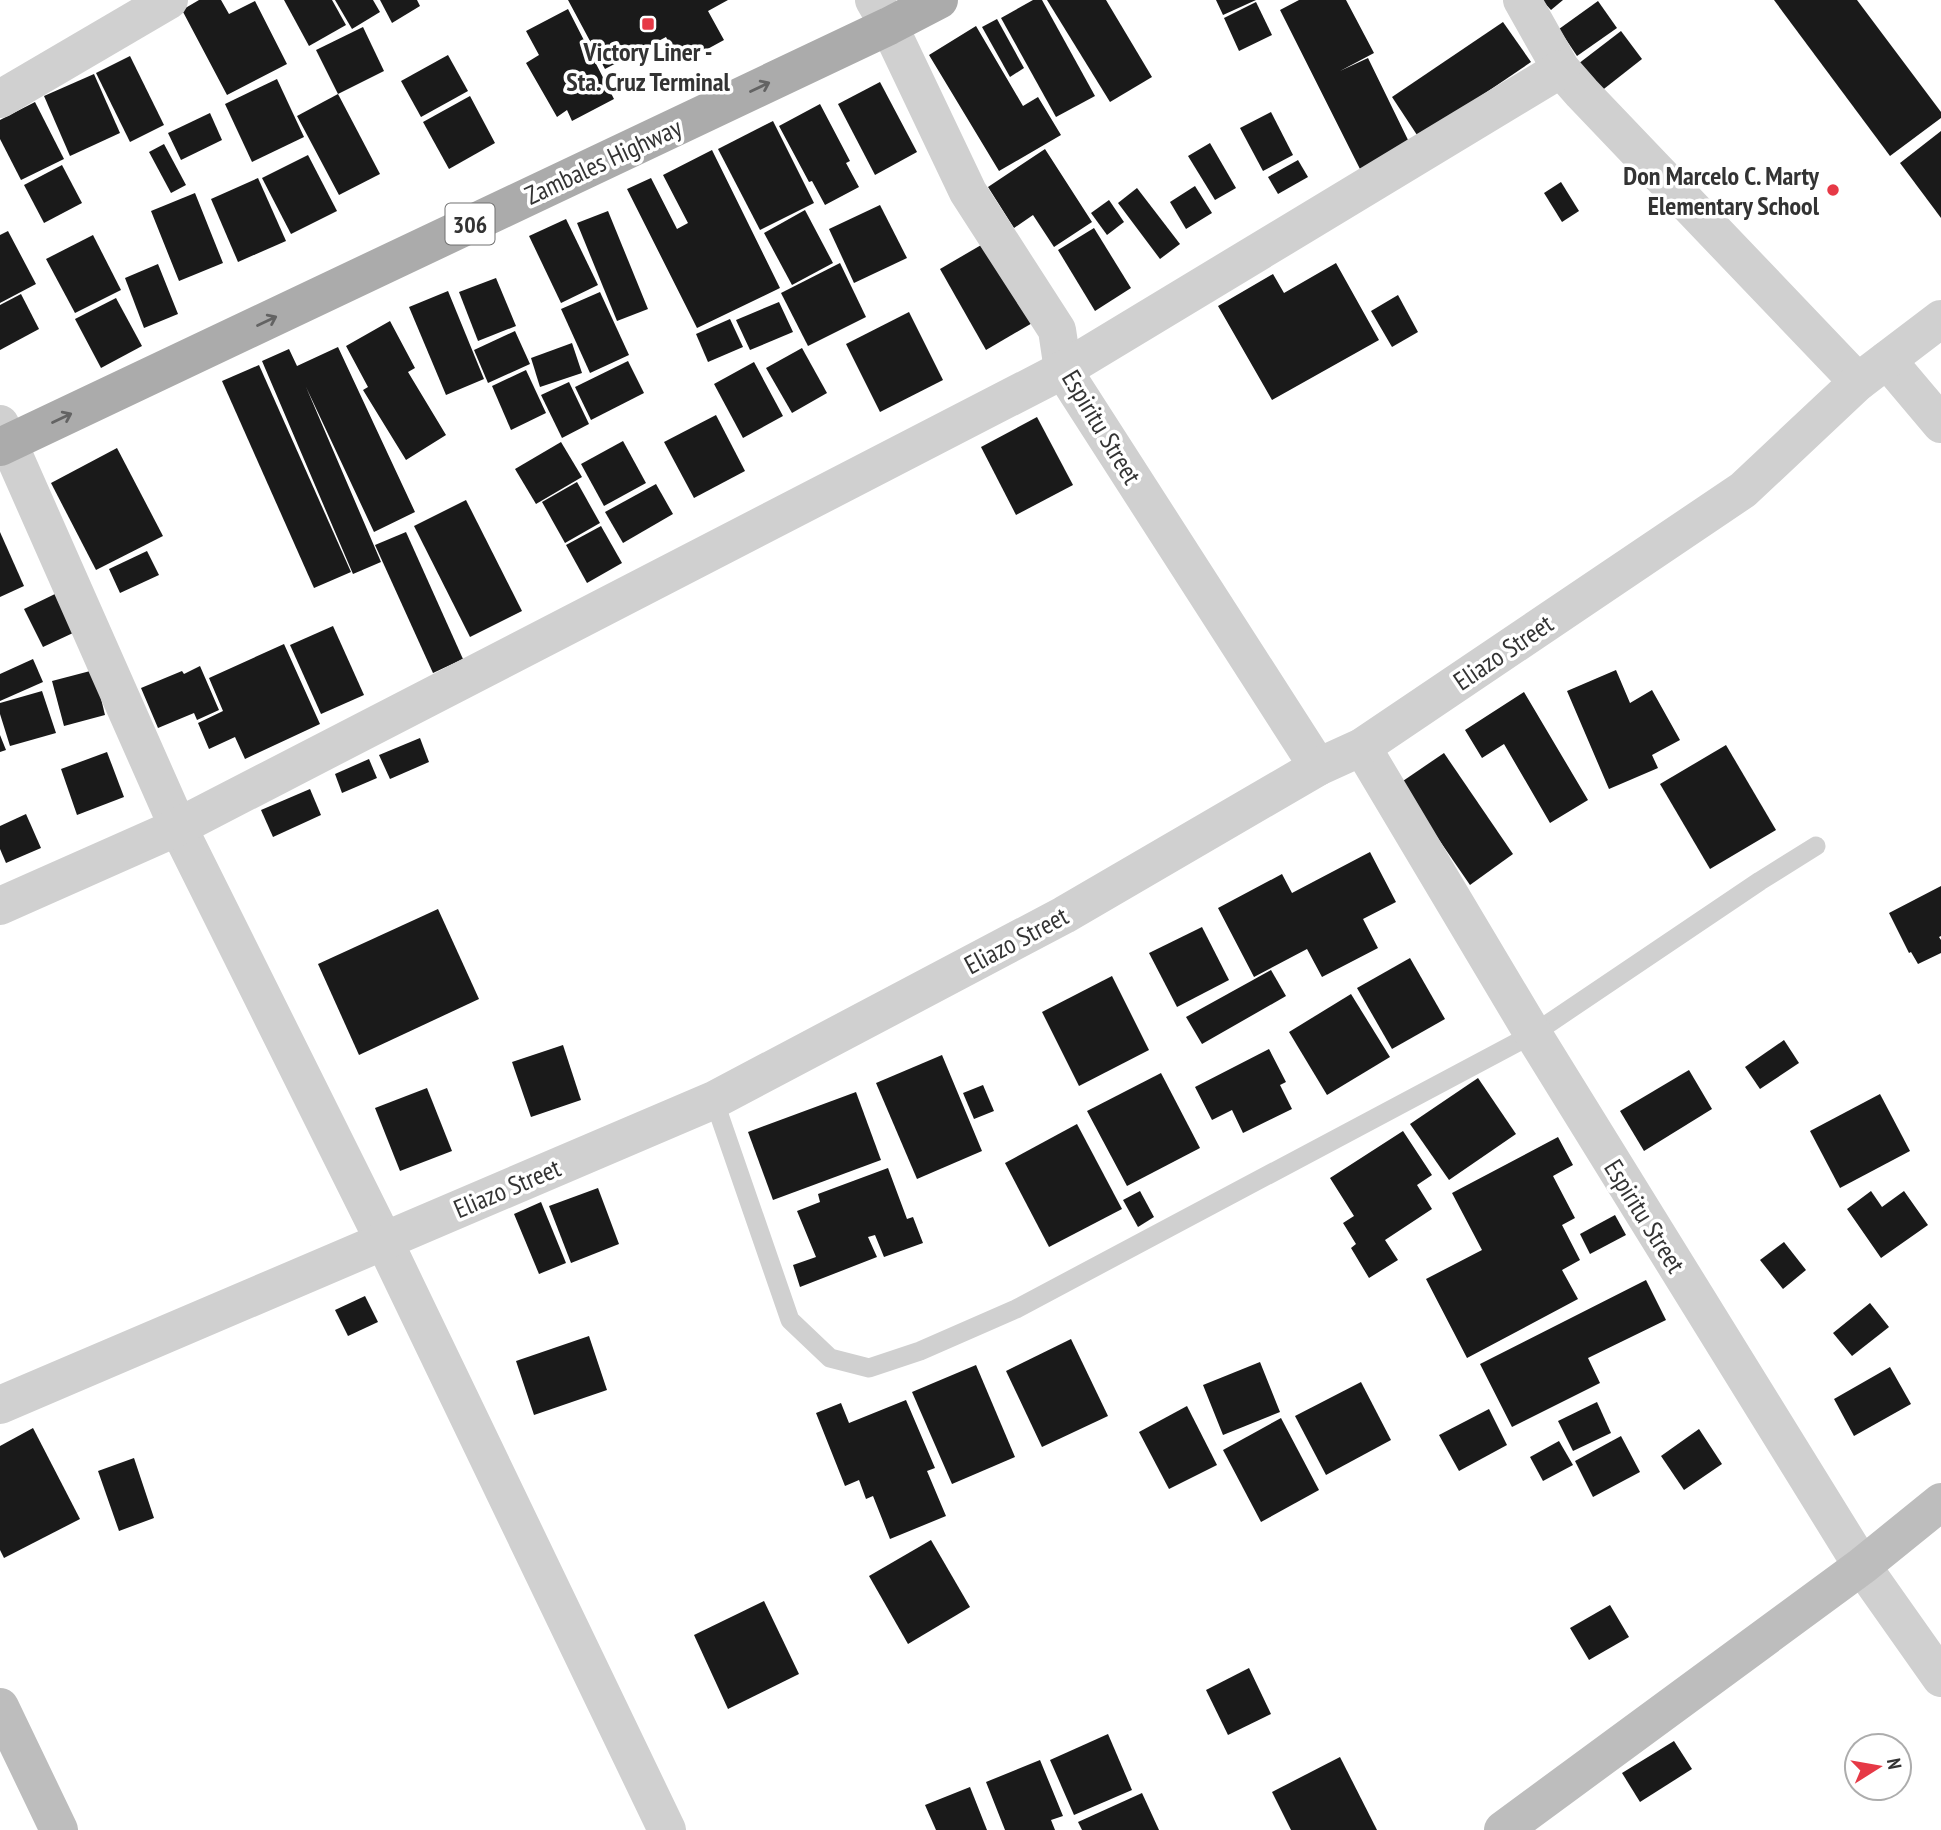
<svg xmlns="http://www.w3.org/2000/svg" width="1941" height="1830" viewBox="0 0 1941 1830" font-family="'PT Sans Narrow',sans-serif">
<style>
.building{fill:#1a1a1a}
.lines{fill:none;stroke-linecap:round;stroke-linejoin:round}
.lane{stroke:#d0d0d0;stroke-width:19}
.street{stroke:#d0d0d0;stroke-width:38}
.secondary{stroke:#bdbdbd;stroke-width:38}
.primary{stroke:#ababab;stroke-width:38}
.oneway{stroke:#636363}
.poi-dot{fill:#e63946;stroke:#fff;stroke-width:2.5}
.labels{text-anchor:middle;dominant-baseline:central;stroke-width:7;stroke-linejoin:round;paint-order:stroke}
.shield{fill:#fff;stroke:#707070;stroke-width:2}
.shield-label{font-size:24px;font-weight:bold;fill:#333}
.poi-label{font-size:26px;font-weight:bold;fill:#333;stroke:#fff}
.street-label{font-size:26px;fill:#333;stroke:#fff}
</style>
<rect width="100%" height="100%" fill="#fff"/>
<g class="building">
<polygon points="199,0 221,0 229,14 255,1 287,64 227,95 182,10"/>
<polygon points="284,0 332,0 346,25 309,46"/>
<polygon points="335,0 373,0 380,12 352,29"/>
<polygon points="380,0 417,0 420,6 392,23"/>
<polygon points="568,0 728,0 708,11 724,40 680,64 666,37 605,69"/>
<polygon points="1033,0 1042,0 1095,96 1056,117 1001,18"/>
<polygon points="1047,0 1106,0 1152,77 1110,102"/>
<polygon points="1216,0 1256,0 1223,15"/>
<polygon points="1299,0 1346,0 1374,53 1340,71 1368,58 1410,144 1360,169 1280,10"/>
<polygon points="1542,0 1563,0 1551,10"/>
<polygon points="1774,0 1857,0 1941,112 1941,118 1890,156"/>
<polygon points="1598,1 1617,28 1577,56 1559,29"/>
<polygon points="1256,2 1272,35 1239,51 1224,18"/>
<polygon points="568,9 614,99 572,121 567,110 557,117 526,63 539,55 526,31"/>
<polygon points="997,19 1024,68 1010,77 982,27"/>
<polygon points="1503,22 1531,62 1419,138 1392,97"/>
<polygon points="976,26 1023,106 1038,97 1061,135 999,171 929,55"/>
<polygon points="363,27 384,71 338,94 316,50"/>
<polygon points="1621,31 1642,59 1600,92 1578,64"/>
<polygon points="448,55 468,91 421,117 401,81"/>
<polygon points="130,56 164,125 130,142 96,73"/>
<polygon points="94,74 120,133 70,156 44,96"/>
<polygon points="277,79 304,137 252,162 225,104"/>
<polygon points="880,82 917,152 875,175 838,104"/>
<polygon points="338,94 380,174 339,195 297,116"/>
<polygon points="470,96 495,143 449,169 423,122"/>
<polygon points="35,102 64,159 21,180 0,139 0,120"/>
<polygon points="820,104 850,161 846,163 859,187 825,205 812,181 809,182 779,126"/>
<polygon points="1271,112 1293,155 1263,171 1240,128"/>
<polygon points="210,113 222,140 181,160 168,133"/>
<polygon points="773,121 814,203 760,230 718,149"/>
<polygon points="1941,131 1941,218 1900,163"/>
<polygon points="1210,143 1236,188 1215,200 1188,156"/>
<polygon points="164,144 186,185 171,193 149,152"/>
<polygon points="1045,149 1092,222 1054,247 1033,215 1014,228 988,187"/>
<polygon points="712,150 780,288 697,328 627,189 651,178 677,229 688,223 663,175"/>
<polygon points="308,155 337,211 291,234 262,178"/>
<polygon points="1298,160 1308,177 1278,194 1268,177"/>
<polygon points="62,165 82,203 44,223 24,185"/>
<polygon points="258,178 286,241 238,262 211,199"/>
<polygon points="1561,182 1579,211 1562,222 1544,193"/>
<polygon points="1195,186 1212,213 1186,229 1170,202"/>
<polygon points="1137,188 1180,244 1160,259 1118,203"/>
<polygon points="195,193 223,263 179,281 151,211"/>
<polygon points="1109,200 1124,222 1107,235 1091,213"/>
<polygon points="880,205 907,258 854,283 829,229"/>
<polygon points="805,210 833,263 792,285 764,233"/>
<polygon points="608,211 648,309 617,321 577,223"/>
<polygon points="566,219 598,285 561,303 529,236"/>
<polygon points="1094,228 1131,288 1095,311 1058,250"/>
<polygon points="8,231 36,284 0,303 0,235"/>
<polygon points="93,235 121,290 75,313 46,259"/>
<polygon points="988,241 1034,322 986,350 940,269"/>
<polygon points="840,263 866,317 808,346 781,293"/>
<polygon points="1336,263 1379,340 1272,400 1218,306 1273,274 1284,293"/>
<polygon points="158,264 178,314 144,328 125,278"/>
<polygon points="496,278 516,326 478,341 459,292"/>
<polygon points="448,291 484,379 446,395 409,307"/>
<polygon points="600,292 629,355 590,373 561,309"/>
<polygon points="21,294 39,329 0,350 0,305"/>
<polygon points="1398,295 1418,332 1392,347 1371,311"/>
<polygon points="116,298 142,346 101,368 75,319"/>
<polygon points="779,302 793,332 750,350 736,320"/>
<polygon points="909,312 943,380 880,412 846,344"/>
<polygon points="730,319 743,347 708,362 696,334"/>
<polygon points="390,321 415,368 408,372 446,435 406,460 363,390 368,387 346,346"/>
<polygon points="515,331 530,364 488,383 474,350"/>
<polygon points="572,343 582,373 540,387 531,358"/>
<polygon points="338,347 415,512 374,532 306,387 381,562 353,574 262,361 289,349 297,366"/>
<polygon points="802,348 827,393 792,413 766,368"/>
<polygon points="628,361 644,393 591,420 575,387"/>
<polygon points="754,362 783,416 743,438 714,384"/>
<polygon points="259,365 351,572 314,588 222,381"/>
<polygon points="526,370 546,413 511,430 492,386"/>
<polygon points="569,382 589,424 562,438 541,395"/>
<polygon points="716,415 745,471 694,498 664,442"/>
<polygon points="1037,417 1073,485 1016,515 981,447"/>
<polygon points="623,441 646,483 604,506 581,464"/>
<polygon points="561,442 582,477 536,504 515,469"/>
<polygon points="117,448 163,536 96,570 51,483"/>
<polygon points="577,482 600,523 565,543 542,502"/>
<polygon points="656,484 673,514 623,543 605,512"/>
<polygon points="466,500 522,611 470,637 414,526"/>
<polygon points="601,526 622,563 587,583 566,545"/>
<polygon points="0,532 24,586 0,597"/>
<polygon points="406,532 463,659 433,673 375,545"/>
<polygon points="147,551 159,575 120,593 109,569"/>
<polygon points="55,594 73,633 43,647 24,609"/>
<polygon points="333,626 364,695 321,714 290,645"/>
<polygon points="284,644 320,724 245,759 235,737 209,749 198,723 223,711 209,678"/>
<polygon points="33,659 43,682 0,701 0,674"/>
<polygon points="200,666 219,710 197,720 194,713 158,728 141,688 182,671 184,674"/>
<polygon points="94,670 105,715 64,726 52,681"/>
<polygon points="1616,670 1630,703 1652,690 1680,740 1652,755 1658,768 1609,789 1567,691"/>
<polygon points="42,691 56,733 10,746 0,714 0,703"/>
<polygon points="1524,692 1588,800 1550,823 1504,744 1482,758 1465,730"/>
<polygon points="0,735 6,750 0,752"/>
<polygon points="420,738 429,762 390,779 379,755"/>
<polygon points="1726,745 1776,830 1710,869 1660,784"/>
<polygon points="107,752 124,797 77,815 61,769"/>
<polygon points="1444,753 1513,854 1470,885 1400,783"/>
<polygon points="369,759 377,778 342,793 335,774"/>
<polygon points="310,789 321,815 273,837 261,810"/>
<polygon points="26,814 41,848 6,863 0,849 0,826"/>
<polygon points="1370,852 1396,902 1363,919 1378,948 1322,977 1307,949 1254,977 1218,908 1282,874 1292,893"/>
<polygon points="1941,886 1941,936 1939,937 1941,940 1941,953 1918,964 1911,952 1909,953 1889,913"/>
<polygon points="438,909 479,999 359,1055 318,964"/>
<polygon points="1202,927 1229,980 1177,1007 1149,953"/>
<polygon points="1410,958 1445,1019 1392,1049 1357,988"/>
<polygon points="1271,970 1286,996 1202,1044 1186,1017"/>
<polygon points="1112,976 1149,1050 1079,1086 1042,1012"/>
<polygon points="1351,994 1390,1057 1327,1095 1289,1032"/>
<polygon points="1784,1040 1799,1063 1760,1089 1745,1067"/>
<polygon points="563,1045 581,1100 531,1117 512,1062"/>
<polygon points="1269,1049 1286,1082 1280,1085 1292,1109 1243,1133 1232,1110 1212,1120 1195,1087"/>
<polygon points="942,1055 982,1151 917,1179 876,1083"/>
<polygon points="1689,1070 1712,1109 1644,1151 1620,1111"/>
<polygon points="1161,1073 1200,1148 1127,1186 1087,1111"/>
<polygon points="1478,1078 1516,1134 1449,1180 1410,1124"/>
<polygon points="983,1085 994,1111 974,1119 963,1093"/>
<polygon points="427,1088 452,1151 400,1171 375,1108"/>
<polygon points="856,1092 881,1160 773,1200 748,1132"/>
<polygon points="1880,1094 1910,1151 1840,1188 1810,1131"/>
<polygon points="1077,1124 1122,1209 1049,1247 1005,1163"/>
<polygon points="1403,1131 1432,1175 1417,1185 1432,1209 1385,1240 1398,1260 1369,1278 1351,1248 1356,1244 1343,1223 1354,1216 1330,1178"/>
<polygon points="1558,1137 1573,1165 1553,1176 1575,1218 1562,1225 1580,1260 1562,1270 1578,1299 1467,1358 1426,1279 1482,1250 1452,1193"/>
<polygon points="888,1168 907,1219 913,1217 923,1243 884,1257 875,1235 868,1237 877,1257 800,1287 793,1265 816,1257 797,1211 820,1202 818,1194"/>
<polygon points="598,1188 619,1244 571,1263 549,1206"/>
<polygon points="1140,1191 1154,1217 1138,1227 1123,1200"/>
<polygon points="1871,1191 1882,1207 1904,1191 1928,1225 1881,1258 1847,1209"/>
<polygon points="541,1202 566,1263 539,1274 514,1214"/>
<polygon points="1615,1215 1626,1235 1590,1254 1580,1234"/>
<polygon points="1784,1242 1806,1270 1783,1289 1760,1260"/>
<polygon points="1646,1280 1666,1320 1588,1358 1600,1383 1512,1427 1480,1364"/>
<polygon points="365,1296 378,1322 348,1336 335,1310"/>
<polygon points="1870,1303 1889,1327 1852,1356 1833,1333"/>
<polygon points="589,1336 607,1390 534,1415 516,1361"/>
<polygon points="1071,1339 1108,1416 1042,1447 1006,1371"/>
<polygon points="1260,1362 1280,1412 1223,1435 1203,1385"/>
<polygon points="976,1365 1015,1457 952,1484 912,1392"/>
<polygon points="1890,1367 1911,1404 1854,1436 1834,1399"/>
<polygon points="1361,1382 1391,1440 1326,1475 1295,1416"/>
<polygon points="906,1400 935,1468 927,1471 946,1516 890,1539 873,1496 866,1499 859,1480 845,1486 816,1413 841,1403 849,1423"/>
<polygon points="1597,1402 1611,1433 1573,1451 1558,1421"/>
<polygon points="1187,1406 1217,1465 1169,1489 1139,1432"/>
<polygon points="1489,1409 1507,1445 1459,1471 1439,1435"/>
<polygon points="1281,1418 1319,1490 1261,1522 1223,1450"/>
<polygon points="33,1428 80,1519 4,1558 0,1550 0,1446"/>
<polygon points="1699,1429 1722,1464 1684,1490 1661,1456"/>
<polygon points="1621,1436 1640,1472 1593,1497 1575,1461"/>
<polygon points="1559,1441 1573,1465 1543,1481 1530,1457"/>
<polygon points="134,1458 154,1518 119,1531 98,1471"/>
<polygon points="931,1540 970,1607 908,1644 869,1576"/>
<polygon points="764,1601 799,1674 728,1709 694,1635"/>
<polygon points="1610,1605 1629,1637 1589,1660 1570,1628"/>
<polygon points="1249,1668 1271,1714 1228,1735 1206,1690"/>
<polygon points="1108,1734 1132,1790 1074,1815 1050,1760"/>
<polygon points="1674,1741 1692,1769 1640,1802 1622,1773"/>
<polygon points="1340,1757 1377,1830 1291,1830 1272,1792"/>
<polygon points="1040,1760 1063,1816 1051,1820 1055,1830 1005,1830 986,1782"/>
<polygon points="970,1787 987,1830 936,1830 925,1805"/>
<polygon points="1142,1793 1159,1830 1082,1830 1078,1822"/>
</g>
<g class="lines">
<polyline class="lane" points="714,1100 790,1320 830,1358 869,1368 920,1351 1016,1309 1533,1034 1760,881 1816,846"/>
<g class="street">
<polyline points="874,0 889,26 968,192 1057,330 1063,370 1318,767"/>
<polyline points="1522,0 1561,69 1582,93 1858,382"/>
<polyline points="0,99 169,0"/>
<polyline points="1887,360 1941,424"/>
<polyline points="0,424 178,827 384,1241 667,1830"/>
<polyline points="1362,747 1533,1034 1862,1566 1941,1678"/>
<polyline points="0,906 178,827 1063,370 1561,69"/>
<polyline points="0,1405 714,1100 1064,915 1318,767 1362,747 1743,490 1858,382 1941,319"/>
</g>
<g class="secondary">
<polyline points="0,1707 59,1830"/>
<polyline points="1503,1830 1862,1566 1941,1502"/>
</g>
<polyline class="primary" points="0,447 889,26 939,0"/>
</g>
<defs><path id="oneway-shaft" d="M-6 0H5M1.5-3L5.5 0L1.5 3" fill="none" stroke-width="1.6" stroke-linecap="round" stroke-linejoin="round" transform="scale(1.75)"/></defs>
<g class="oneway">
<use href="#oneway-shaft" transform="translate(760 87) rotate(-25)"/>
<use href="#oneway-shaft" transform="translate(267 321) rotate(-25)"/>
<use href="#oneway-shaft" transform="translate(62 418) rotate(-25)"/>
</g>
<g class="poi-dot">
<rect x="641" y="17" width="14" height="14" rx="3.5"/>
<circle cx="1833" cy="190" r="7"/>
</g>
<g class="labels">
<rect class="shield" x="445.5" y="203.5" width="49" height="41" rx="5"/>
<g class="shield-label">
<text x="470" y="224">306</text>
</g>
<g class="poi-label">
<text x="648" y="51">Victory Liner -<tspan x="648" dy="30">Sta. Cruz Terminal</tspan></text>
<text x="1819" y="175" text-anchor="end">Don Marcelo C. Marty<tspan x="1819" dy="30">Elementary School</tspan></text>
</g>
<g class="street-label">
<text transform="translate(603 161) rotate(-25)">Zambales Highway</text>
<text transform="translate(1102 427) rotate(59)">Espiritu Street</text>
<text transform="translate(1503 652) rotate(-34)">Eliazo Street</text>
<text transform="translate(1016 940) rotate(-28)">Eliazo Street</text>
<text transform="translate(507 1188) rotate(-23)">Eliazo Street</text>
<text transform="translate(1645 1216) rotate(58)">Espiritu Street</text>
</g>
</g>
<g transform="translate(1878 1767) rotate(79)"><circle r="33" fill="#ffffff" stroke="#adadad" stroke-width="2"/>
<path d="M0-5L12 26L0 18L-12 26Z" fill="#e63946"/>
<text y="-10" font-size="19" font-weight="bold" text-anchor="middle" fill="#333333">N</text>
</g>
</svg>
